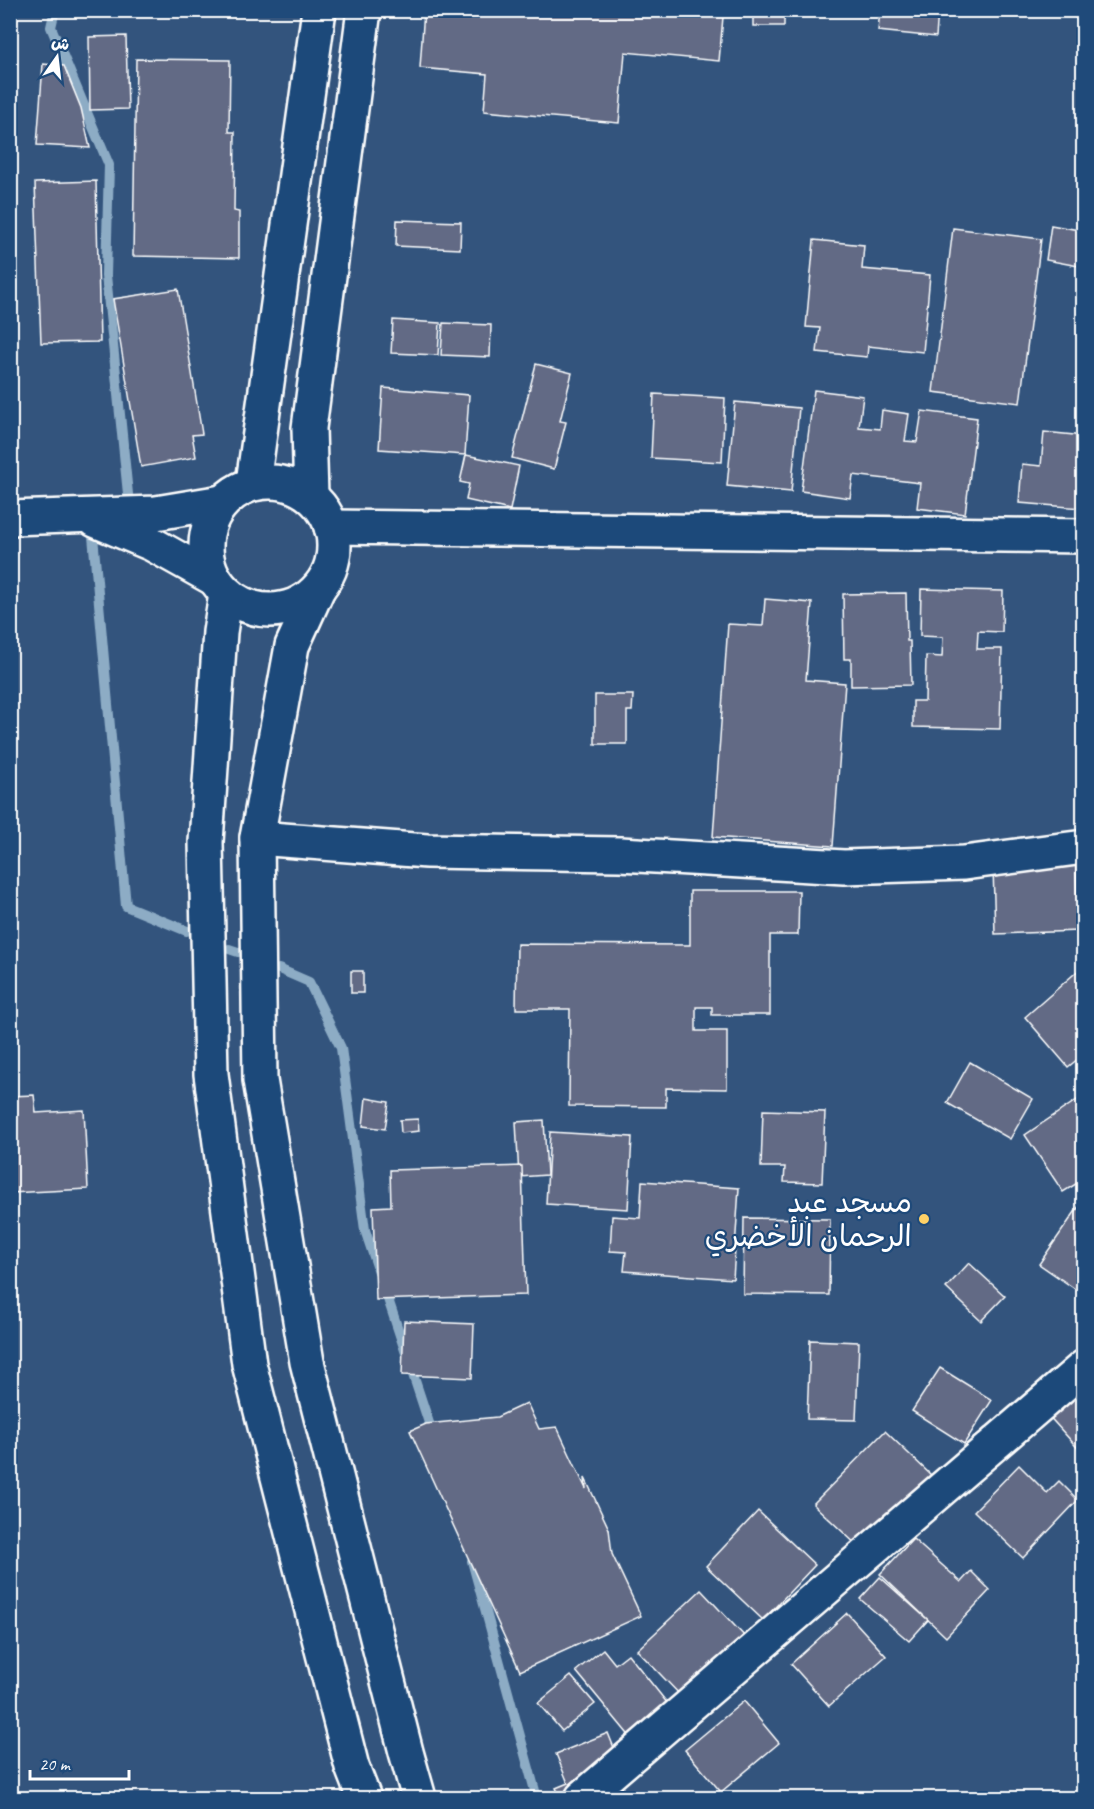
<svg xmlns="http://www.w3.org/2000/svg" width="1094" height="1809" viewBox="0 0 1094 1809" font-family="Caveat,'Playpen Sans Arabic',sans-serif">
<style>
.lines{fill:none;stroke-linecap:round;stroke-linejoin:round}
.stream{stroke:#8dacc5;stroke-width:10}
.building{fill:#626a85;stroke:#fff;stroke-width:1.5}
.street-casing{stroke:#fff;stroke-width:38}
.secondary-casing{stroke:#fff;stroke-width:38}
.highway-casing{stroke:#fff;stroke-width:38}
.street{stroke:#1f4a7a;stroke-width:33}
.secondary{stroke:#1f4a7a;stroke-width:33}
.highway{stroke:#1f4a7a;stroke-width:33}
.poi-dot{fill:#ffd166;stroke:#1f4a7a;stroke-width:2}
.labels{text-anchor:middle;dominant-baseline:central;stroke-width:4.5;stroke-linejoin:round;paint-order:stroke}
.poi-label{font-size:30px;fill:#fff;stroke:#1f4a7a;text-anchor:end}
</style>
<rect width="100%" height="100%" fill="#33547d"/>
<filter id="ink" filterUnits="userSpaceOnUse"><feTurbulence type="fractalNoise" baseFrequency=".0167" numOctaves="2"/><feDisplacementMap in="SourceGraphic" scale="12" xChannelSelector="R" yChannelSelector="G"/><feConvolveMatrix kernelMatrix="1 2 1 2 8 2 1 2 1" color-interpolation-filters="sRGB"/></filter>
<g filter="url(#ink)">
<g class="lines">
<g class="stream">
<polyline points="55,10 51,27 109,165 106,275 128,494"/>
<polyline points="93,536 126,906 187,931"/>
<polyline points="229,949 238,952"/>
<polyline points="279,969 309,982 341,1048 365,1230 379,1272"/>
<polyline points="384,1287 434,1438"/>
<polyline points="472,1561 537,1798"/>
</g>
</g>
<g class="building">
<polygon points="424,10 691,10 691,14 723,17 719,61 625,52 619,123 484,111 487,74 420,68"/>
<rect x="753" y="10" width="31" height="16"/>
<polygon points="880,10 938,10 936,37 878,31"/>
<polygon points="126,36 128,109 90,110 89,37"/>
<polygon points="136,59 230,60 229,132 235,132 234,211 239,212 239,258 133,256"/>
<polygon points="43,64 64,66 81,108 90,148 37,145"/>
<polygon points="96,181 100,342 41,343 35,183"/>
<polygon points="397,220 461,222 460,249 396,246"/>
<polygon points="1051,225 1084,231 1084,267 1046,260"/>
<polygon points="953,228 1041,239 1020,403 933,392"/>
<polygon points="814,240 864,245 862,269 930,275 923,352 868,346 867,357 817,352 820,328 806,327"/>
<polygon points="178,289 202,434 192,435 196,457 141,467 113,299"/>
<polygon points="393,320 440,323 438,355 391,353"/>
<polygon points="443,323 491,325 490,357 441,355"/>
<polygon points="536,364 572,373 560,421 566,422 554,469 512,458"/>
<polygon points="383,388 469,395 465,455 379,449"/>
<polygon points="814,390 863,396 859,427 880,429 882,410 909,414 905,441 917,442 922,411 977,418 965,514 917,508 920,483 853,475 850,498 801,491"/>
<polygon points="654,394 725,398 722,462 651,458"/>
<polygon points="735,402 799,408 791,492 727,486"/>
<polygon points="1044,432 1084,436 1082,508 1019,503 1022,464 1041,466"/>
<polygon points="466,455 519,466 510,510 466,500 469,484 460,482"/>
<polygon points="921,589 1003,591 1002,632 978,631 977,649 1002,649 1000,729 913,727 913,701 925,701 926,656 942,657 943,637 920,636"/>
<polygon points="906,593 907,641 910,641 911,685 851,686 851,659 844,659 843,594"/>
<polygon points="765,599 812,603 806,680 845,683 833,846 713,837 728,624 763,626"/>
<polygon points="595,695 633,695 632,711 627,711 627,744 595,744"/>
<polygon points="1076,865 1078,931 995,934 993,867"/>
<polygon points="690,891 799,891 798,935 770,935 770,1015 712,1015 712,1007 696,1007 696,1031 727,1031 727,1089 666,1088 666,1107 569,1106 570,1009 516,1009 517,944 690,945"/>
<polygon points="1081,968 1084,971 1084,1054 1068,1067 1025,1017"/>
<rect x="351" y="971" width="12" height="22"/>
<polygon points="970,1062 1033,1099 1010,1139 947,1103"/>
<polygon points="34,1095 36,1113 84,1110 88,1189 10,1193 10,1096"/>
<polygon points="366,1098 389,1102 385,1129 363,1126"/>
<polygon points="1080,1098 1084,1104 1084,1179 1063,1192 1025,1135"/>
<polygon points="763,1110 825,1112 822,1183 784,1182 785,1167 761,1167"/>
<polygon points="418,1119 419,1131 401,1133 400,1120"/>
<polygon points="544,1120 547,1175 519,1177 516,1122"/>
<polygon points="550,1132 632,1137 628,1209 546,1204"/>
<polygon points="522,1166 526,1295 376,1300 373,1207 391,1206 390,1170"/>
<polygon points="642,1181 739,1188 733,1279 624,1271 626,1252 610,1251 612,1216 640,1218"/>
<polygon points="1084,1199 1084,1295 1039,1264"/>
<polygon points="744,1218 830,1219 829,1295 743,1294"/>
<polygon points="969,1263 1005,1296 981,1321 946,1288"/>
<polygon points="404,1321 474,1324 472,1378 402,1375"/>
<polygon points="810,1340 859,1342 856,1420 807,1419"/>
<polygon points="940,1368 992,1400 964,1444 912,1411"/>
<polygon points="1084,1380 1084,1455 1046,1413"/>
<polygon points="527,1403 539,1429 557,1427 586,1489 585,1478 609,1529 612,1554 641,1616 520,1671 410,1431 426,1424 497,1417"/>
<polygon points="885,1431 931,1475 860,1548 813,1504"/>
<polygon points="1019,1465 1047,1493 1059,1481 1078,1500 1023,1558 974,1511"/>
<polygon points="758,1511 815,1565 763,1620 706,1566"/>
<polygon points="913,1539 961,1582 971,1571 990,1590 946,1637 880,1574"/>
<polygon points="880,1577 928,1620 909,1641 860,1599"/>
<polygon points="701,1590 749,1641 686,1701 637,1650"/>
<polygon points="847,1613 886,1656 829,1706 791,1664"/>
<polygon points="603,1649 615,1664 628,1654 680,1719 641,1750 576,1671"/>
<polygon points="571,1676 595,1704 562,1731 538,1703"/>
<polygon points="744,1701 779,1743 721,1792 685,1750"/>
<polygon points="608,1733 623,1770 604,1798 561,1798 556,1788 568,1783 556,1754"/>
</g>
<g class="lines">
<defs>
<g id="street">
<polyline points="331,527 1084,536"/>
<polyline points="257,838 427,851 620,854 844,867 964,863 1084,847"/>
<polyline points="582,1798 1084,1367"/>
</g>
<g id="secondary">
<polyline points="10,518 156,513 222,502"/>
<polyline points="95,520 152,544 213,578"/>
</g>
<g id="highway">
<circle cx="270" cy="546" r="64"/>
<polyline points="253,483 319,10"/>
<polyline points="311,496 309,428 364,10"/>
<polyline points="318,589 292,646 257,838 260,1080 307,1362 406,1752 419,1798"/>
<polyline points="226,594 220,632 206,842 211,1074 249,1364 352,1767 364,1798"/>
</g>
</defs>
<use href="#street" class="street-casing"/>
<use href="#secondary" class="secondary-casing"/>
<use href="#highway" class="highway-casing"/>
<use href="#street" class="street"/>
<use href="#secondary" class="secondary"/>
<use href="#highway" class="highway"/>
</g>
</g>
<circle class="poi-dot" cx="924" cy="1219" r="6"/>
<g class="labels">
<g class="poi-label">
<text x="912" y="1202">مسجد عبد<tspan x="912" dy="34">الرحمان الأخضري</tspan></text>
</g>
</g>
<rect width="1094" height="1809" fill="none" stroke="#1f4a7a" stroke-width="36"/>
<rect x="18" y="18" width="1058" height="1773" fill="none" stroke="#fff" stroke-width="2" filter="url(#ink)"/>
<g transform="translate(57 57) rotate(14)" stroke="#1f4a7a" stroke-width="4.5" paint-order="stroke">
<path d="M0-4.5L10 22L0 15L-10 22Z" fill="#ffffff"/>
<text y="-9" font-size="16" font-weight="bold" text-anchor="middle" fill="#ffffff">ش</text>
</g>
<path d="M30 1770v9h99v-9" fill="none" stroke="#ffffff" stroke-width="3"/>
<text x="39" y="1770" font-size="18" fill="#ffffff" stroke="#1f4a7a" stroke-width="4.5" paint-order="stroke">20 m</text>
</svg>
